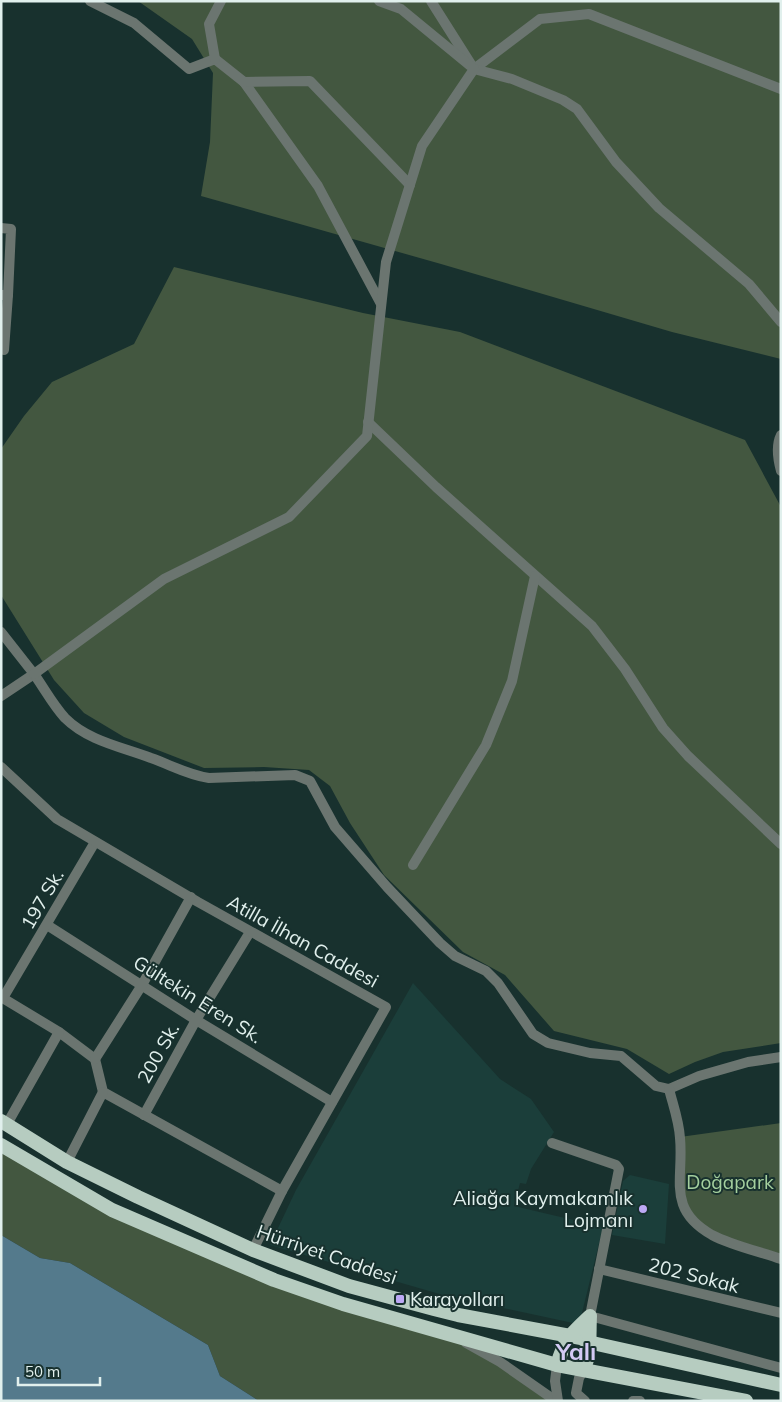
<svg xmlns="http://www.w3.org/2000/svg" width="782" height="1402" viewBox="0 0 782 1402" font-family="Mulish,sans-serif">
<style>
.built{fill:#1b3e3a}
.green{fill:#435740}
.water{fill:#547a8c}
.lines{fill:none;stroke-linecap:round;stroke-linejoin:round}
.minor{stroke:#6b7570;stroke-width:10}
.tertiary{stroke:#6b7570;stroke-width:10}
.trunk{stroke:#b6ccc0;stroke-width:14}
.poi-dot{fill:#bda9f5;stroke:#18312e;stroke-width:2}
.labels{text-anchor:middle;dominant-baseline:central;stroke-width:4;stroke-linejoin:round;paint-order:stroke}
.street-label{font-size:19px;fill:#e1f0ed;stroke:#18312e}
.park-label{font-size:19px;fill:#a4cf9e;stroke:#18312e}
.poi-label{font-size:19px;fill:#e1f0ed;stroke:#18312e;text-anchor:end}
.district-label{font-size:24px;font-weight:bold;fill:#d3c9f4;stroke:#18312e}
</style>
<rect width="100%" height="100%" fill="#18312e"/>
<g class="built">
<polygon points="413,983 500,1079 531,1099 554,1132 531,1169 526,1184 520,1183 514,1206 603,1227 581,1317 573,1323 443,1295 270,1245 296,1190"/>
<polygon points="630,1175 669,1184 665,1244 612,1235 623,1181"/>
</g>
<g class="green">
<polygon points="138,1 781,1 781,359 672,332 441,264 201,196 210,142 213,73 192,39"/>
<polygon points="174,267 363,313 460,332 745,440 781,507 781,1043 723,1052 695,1062 669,1074 627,1049 554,1031 505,975 463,952 384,875 350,823 330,786 309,770 264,767 204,768 124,737 84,713 54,680 1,595 1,449 24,416 52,382 134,344"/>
<polygon points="781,1123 781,1259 721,1239 691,1218 679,1180 680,1137"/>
<polygon points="1,1145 112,1210 274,1280 448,1333 556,1401 259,1401 220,1376 208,1345 70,1263 40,1258 1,1235"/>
</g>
<polygon class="water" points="1,1235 40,1258 70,1263 208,1345 220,1376 259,1401 1,1401"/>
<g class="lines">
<g class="minor">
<polyline points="431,1 474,69 540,19 589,14 781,89"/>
<polyline points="244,82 318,186 381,304"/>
<polyline points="1,228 11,229 8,295"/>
<polyline points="1,295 8,295 4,350"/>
<polyline points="368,422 436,487 592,626 625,669 663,728 688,756 781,844"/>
<polyline points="1,632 34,674 1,696"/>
<path d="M34,674c10,14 19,31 31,44 23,23 57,29 86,40 20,7 37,17 58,20l86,-3 15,6 25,46 52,60 53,56 15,13 31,15 12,12 35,51 15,9 42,10 31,3 35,30 13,3 30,-13 49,-14 33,-5"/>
<polyline points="413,865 486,745 512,681 535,576"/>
<polyline points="47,925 196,1020 332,1102"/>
<polyline points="1,997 59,1032 95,1059 103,1092 282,1191"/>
<polyline points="3,998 95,842"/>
<polyline points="95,1059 142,985 191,897"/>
<path d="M669,1089c4,16 10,32 11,49 4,41 -14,71 32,97 21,11 46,16 69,24"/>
<polyline points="144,1115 196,1020 250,932"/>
<polyline points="7,1124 59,1032"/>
<polyline points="552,1143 616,1165 619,1169 590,1316 781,1368"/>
<polyline points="67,1162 103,1092"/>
<polyline points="599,1269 781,1313"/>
</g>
<g class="tertiary">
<polyline points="90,1 134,23 189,69 215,59 244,82 310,81 410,185"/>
<polyline points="215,59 209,24 221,1"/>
<polyline points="474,69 512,79 563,100 577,109 616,162 659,208 749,284 781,322"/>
<path d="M781,435c-5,10 -3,25 0,36"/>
<polyline points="34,674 164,579 289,517 367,436 386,262 422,146 474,69 401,9 379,1"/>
<polyline points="1,767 57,819 198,902 386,1007 282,1191 253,1250"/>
<polyline points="466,1343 500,1362 556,1401"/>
<polyline points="557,1365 555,1381 558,1401"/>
<polyline points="584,1369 579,1378 576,1393 585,1401"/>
<polyline points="633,1401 640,1401"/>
</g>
<g class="trunk">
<polyline points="1,1121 67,1162 138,1197 253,1250 349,1286 434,1309 458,1315 581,1338 588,1342 781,1385"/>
<polyline points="1,1145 112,1210 274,1280 343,1304 557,1365 746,1401"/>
<path d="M557,1365c8,-27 13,-30 33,-49 -1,19 1,36 -6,53"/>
</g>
</g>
<g class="poi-dot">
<circle cx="643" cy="1209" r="5"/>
<rect x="395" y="1294" width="10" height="10" rx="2.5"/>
</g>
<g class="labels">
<g class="street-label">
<text transform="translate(42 899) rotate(-60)">197 Sk.</text>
<text transform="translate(303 941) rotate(29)">Atilla İlhan Caddesi</text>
<text transform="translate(198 999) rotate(32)">Gültekin Eren Sk.</text>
<text transform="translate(158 1053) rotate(-61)">200 Sk.</text>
<text transform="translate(327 1254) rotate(19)">Hürriyet Caddesi</text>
<text transform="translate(694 1275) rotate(14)">202 Sokak</text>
</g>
<g class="park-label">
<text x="730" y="1182">Doğapark</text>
</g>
<g class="poi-label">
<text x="633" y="1198">Aliağa Kaymakamlık<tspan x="633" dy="22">Lojmanı</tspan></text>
<text x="410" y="1299" text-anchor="start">Karayolları</text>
</g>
<g class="district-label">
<text x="576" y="1351">Yalı</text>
</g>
</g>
<rect width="782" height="1402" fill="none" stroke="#e1f0ed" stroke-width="5"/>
<path d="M18 1377v8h82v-8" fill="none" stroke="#e1f0ed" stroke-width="2.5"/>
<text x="25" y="1377" font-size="15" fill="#e1f0ed" stroke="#18312e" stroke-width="4" paint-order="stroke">50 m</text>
</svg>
